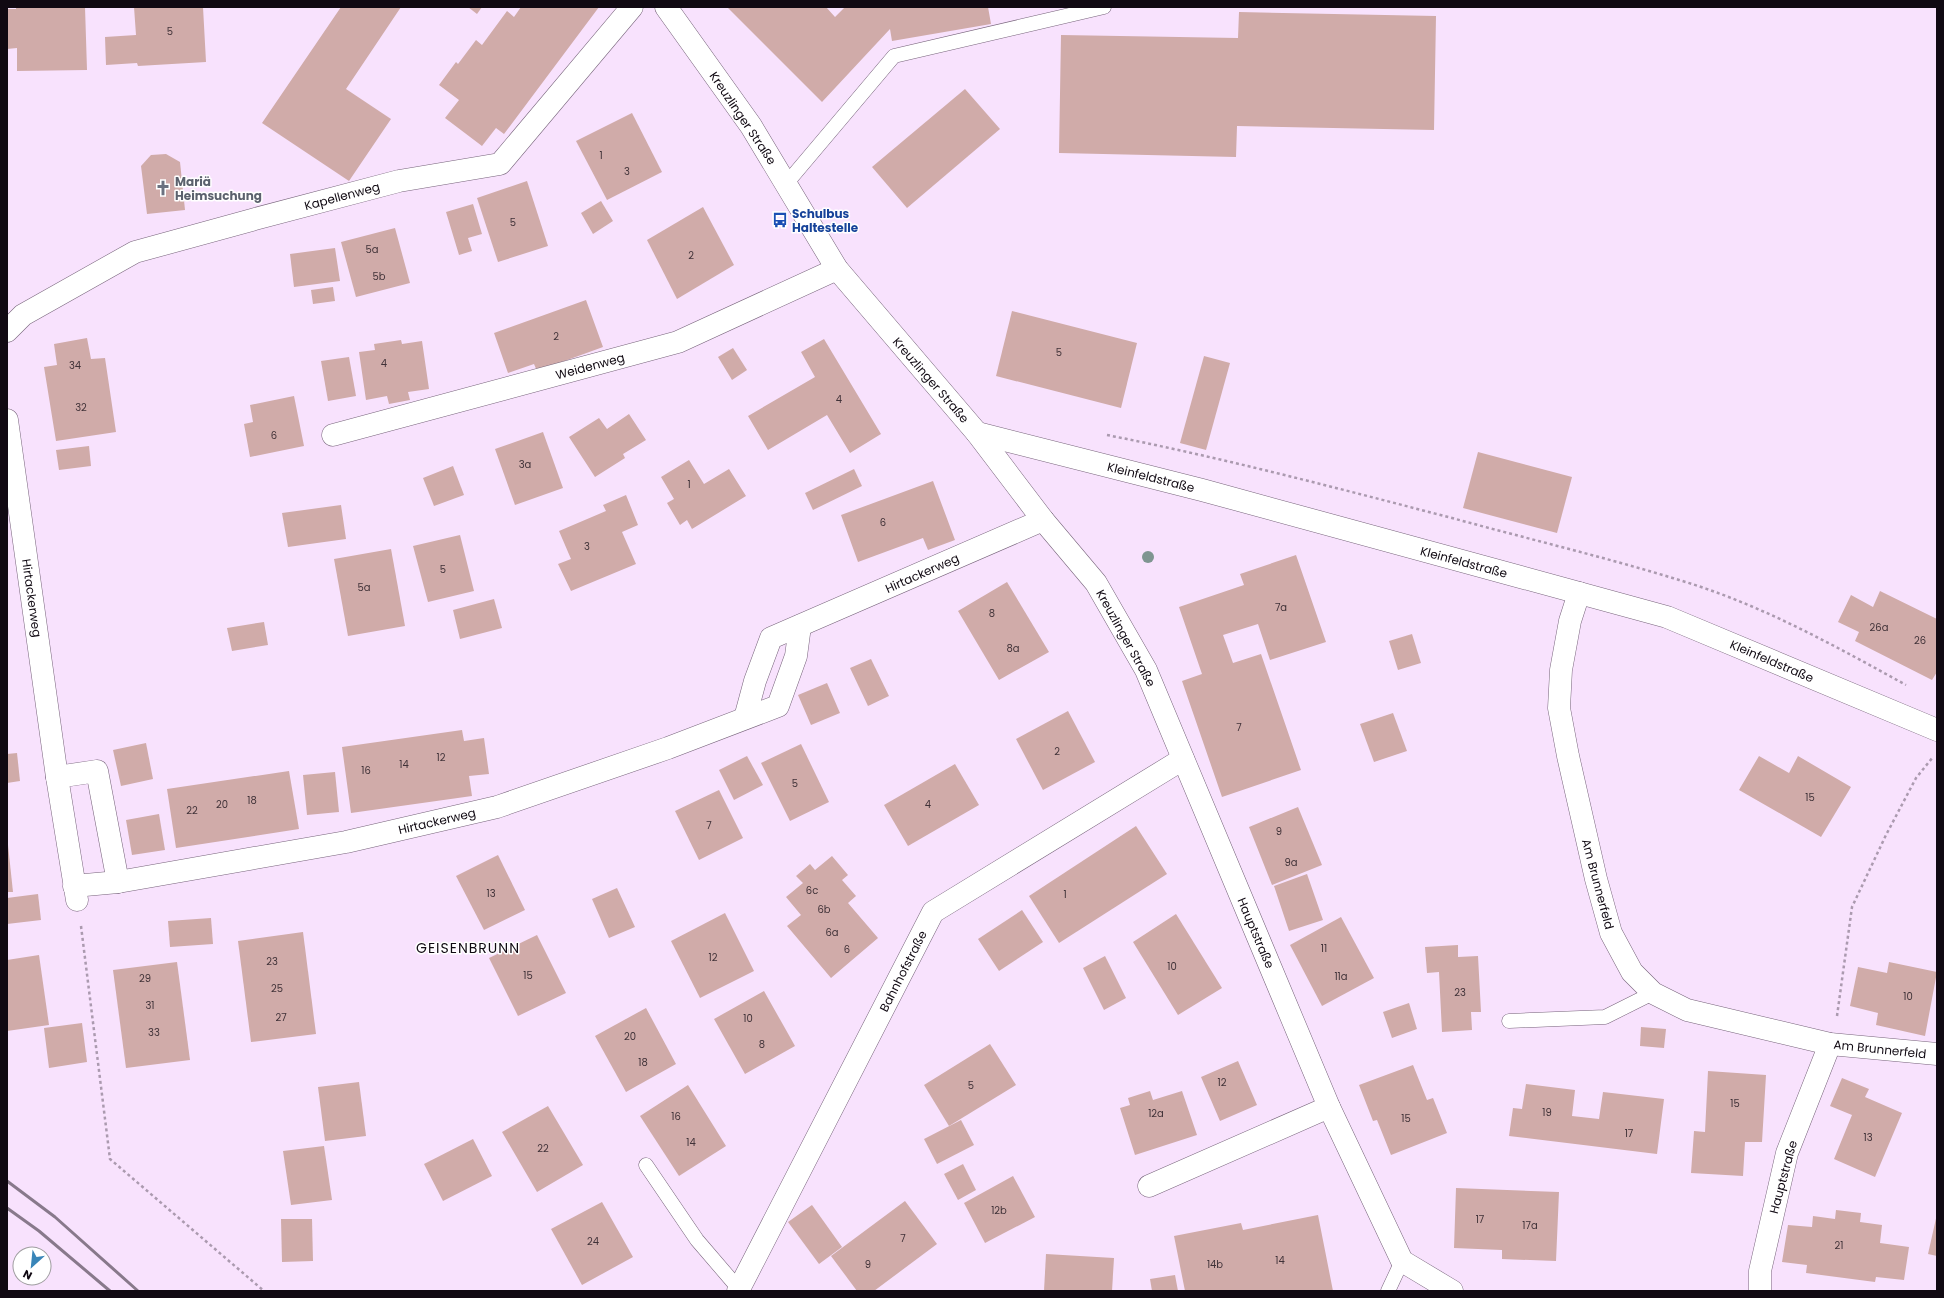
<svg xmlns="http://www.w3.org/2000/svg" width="1944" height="1298" viewBox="0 0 1944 1298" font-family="Poppins,sans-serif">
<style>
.building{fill:#d0aba9}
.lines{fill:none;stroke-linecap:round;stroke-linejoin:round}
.service-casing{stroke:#77647b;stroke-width:15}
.minor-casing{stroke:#77647b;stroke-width:23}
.path{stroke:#ab9aaf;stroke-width:2.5;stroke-dasharray:3 3;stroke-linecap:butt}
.service{stroke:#fff;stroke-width:14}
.minor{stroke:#fff;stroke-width:22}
.rail{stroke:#88798b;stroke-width:3}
.tree{fill:#7f9591}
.labels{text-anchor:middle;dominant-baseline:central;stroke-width:3;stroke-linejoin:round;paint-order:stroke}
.number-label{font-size:10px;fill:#403238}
.street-label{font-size:12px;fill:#100912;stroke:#fff}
.worship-label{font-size:12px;font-weight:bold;fill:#5b616d;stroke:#fff;text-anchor:start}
.transit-label{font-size:12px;font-weight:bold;fill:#164399;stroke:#fff;text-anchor:start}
.quarter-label{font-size:14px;letter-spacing:1px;fill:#100912;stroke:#fff}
</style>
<rect width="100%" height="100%" fill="#f8e2fd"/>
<g class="building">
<polygon points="16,7 85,7 87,70 17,71 17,48 7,49 7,9 16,9"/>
<polygon points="134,7 203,7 206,62 138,66 137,63 106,65 105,37 136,35"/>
<polygon points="341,7 401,7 346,89 391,119 349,181 262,123"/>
<polygon points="468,7 482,7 477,14"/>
<polygon points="521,7 599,7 504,134 496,128 482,146 445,118 459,100 439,85 456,62 458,64 476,40 482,45 507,11 514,17"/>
<polygon points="727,7 826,7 835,17 845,7 988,7 991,24 892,41 890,29 822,102"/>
<polygon points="1239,12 1436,16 1434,130 1237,126 1236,157 1059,153 1061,35 1238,38"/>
<polygon points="965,89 1000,129 907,208 872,167"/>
<polygon points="632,113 662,172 607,200 576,141"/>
<polygon points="166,154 180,162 185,210 147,214 141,166 151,155"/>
<polygon points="527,181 548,246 498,262 477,198"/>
<polygon points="601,201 613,221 593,234 581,213"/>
<polygon points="473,204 482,234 468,238 472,251 459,255 446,212"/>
<polygon points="703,207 734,265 677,299 647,240"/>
<polygon points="395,228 410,283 356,297 341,242"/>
<polygon points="335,248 340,281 294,287 290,254"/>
<polygon points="333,287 335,301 313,304 311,290"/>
<polygon points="586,300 603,347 537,371 534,364 508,373 494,333"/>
<polygon points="1012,311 1137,343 1121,408 996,376"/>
<polygon points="87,338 91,359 105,358 116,432 56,441 44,367 57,365 54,344"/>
<polygon points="824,339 881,434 850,453 827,415 768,450 748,416 815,377 801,352"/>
<polygon points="401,340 402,344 422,341 429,389 408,392 410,400 389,404 387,396 366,400 359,352 375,350 374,344"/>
<polygon points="733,348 747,370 732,380 718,357"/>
<polygon points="1204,356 1230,363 1206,450 1180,443"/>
<polygon points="349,357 356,396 328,401 321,361"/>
<polygon points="294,396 304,446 250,457 244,424 253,422 250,405"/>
<polygon points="629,414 646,440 623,454 625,458 595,477 569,437 599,418 607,429"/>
<polygon points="543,432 563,488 515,505 495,449"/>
<polygon points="89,446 91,466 59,470 56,450"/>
<polygon points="1478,452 1572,477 1557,533 1463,508"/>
<polygon points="689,460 704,484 729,469 746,496 692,529 687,520 680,525 667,503 674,499 661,477"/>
<polygon points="453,466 464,495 434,506 423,478"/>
<polygon points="854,469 862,486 813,510 805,493"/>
<polygon points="933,481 955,540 928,550 923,538 858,562 841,515"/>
<polygon points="626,495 638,525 622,532 636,564 571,591 558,564 571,559 559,531 606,511 603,505"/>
<polygon points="341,505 346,539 288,547 282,513"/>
<polygon points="460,535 474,591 428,602 413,546"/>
<polygon points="391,549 405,626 348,636 334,559"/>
<polygon points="1296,555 1326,642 1270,660 1258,624 1223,635 1233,663 1261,654 1301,770 1222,797 1182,681 1202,674 1179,607 1244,585 1240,574"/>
<polygon points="1007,582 1049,652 999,680 958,611"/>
<polygon points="1880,591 1937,619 1937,672 1932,680 1855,641 1859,632 1838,622 1851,595 1873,607"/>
<polygon points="494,599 502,628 460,639 453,610"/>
<polygon points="264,622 268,645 232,651 227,628"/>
<polygon points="1412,634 1421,663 1398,670 1389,641"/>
<polygon points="871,659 889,696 868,706 850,668"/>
<polygon points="827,683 840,713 811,725 798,695"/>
<polygon points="1068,711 1095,762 1043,790 1016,739"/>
<polygon points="1393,713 1407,751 1374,762 1360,724"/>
<polygon points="462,730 464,741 484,738 489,774 469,776 472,796 351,813 342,747"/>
<polygon points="146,743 153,779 121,786 113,750"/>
<polygon points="801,744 829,802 790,821 761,763"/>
<polygon points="17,753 20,781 7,783 7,754"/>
<polygon points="747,756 763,785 734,800 719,770"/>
<polygon points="1759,756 1789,773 1798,756 1851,787 1821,837 1739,790"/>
<polygon points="955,764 979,805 908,846 884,805"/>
<polygon points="289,771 299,829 176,848 167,789"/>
<polygon points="335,772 339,812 307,815 303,775"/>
<polygon points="719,790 743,838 699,860 675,811"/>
<polygon points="1298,807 1322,865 1272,885 1249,827"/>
<polygon points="159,814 165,850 132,855 126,820"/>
<polygon points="1136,826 1167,874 1059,943 1029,896"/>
<polygon points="8,845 13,892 7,892 7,846"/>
<polygon points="498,855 525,910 484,930 456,876"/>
<polygon points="832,856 848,875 842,880 856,896 848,903 878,938 831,978 787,926 801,915 786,897 803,883 796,876 810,864 815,870"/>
<polygon points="1307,874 1323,920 1289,931 1274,886"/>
<polygon points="617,888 635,927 609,938 592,899"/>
<polygon points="38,894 41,920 7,924 7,898"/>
<polygon points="1022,910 1043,942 999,971 978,939"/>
<polygon points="725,913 754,971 700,998 671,941"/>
<polygon points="1176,914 1222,988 1178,1015 1133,942"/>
<polygon points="1341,917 1374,978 1322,1006 1290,945"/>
<polygon points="211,918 213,944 170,947 168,921"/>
<polygon points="303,932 316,1034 251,1042 238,941"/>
<polygon points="537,935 566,993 518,1016 489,958"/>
<polygon points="1458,945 1458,957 1478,956 1481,1012 1471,1012 1472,1030 1442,1032 1439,972 1427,973 1425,947"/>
<polygon points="39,955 49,1025 7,1031 7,960"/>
<polygon points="1105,956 1126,998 1104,1010 1083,968"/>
<polygon points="177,962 190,1060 126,1068 113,970"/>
<polygon points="1889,962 1937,972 1925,1036 1876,1025 1878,1013 1850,1006 1858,967 1887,973"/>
<polygon points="764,991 795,1046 745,1074 714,1019"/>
<polygon points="1409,1003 1417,1029 1392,1038 1383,1012"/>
<polygon points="646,1008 676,1064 626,1092 595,1036"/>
<polygon points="82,1023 87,1062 49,1068 44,1028"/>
<polygon points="1641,1027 1666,1029 1664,1048 1640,1046"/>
<polygon points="990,1044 1016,1085 949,1126 924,1085"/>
<polygon points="1238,1061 1257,1105 1220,1121 1201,1077"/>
<polygon points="1413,1065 1427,1100 1433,1098 1447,1133 1391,1155 1377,1120 1373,1121 1359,1085"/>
<polygon points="1708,1071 1766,1075 1762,1142 1745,1142 1743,1176 1691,1173 1694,1131 1705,1132"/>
<polygon points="1842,1078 1869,1089 1865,1097 1902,1113 1875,1177 1834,1159 1852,1115 1830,1106"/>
<polygon points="359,1082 366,1136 325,1141 318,1087"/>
<polygon points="1526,1084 1575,1090 1572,1116 1599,1119 1603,1092 1664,1099 1657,1154 1509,1136 1513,1108 1522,1109"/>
<polygon points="688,1085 726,1146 679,1176 640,1116"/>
<polygon points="1150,1091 1153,1100 1182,1091 1197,1135 1135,1155 1120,1108 1130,1105 1128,1098"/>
<polygon points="548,1106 583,1165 537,1192 502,1132"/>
<polygon points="961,1120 974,1145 937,1164 924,1139"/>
<polygon points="473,1139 492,1176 443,1201 424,1164"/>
<polygon points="324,1146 332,1200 291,1205 283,1151"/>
<polygon points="963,1164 976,1190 958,1200 944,1174"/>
<polygon points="1013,1176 1035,1217 985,1243 964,1203"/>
<polygon points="1456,1188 1559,1192 1556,1261 1502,1259 1502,1250 1454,1248"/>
<polygon points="905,1201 937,1244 874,1291 857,1291 831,1256"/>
<polygon points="602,1202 633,1257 582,1285 551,1229"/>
<polygon points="812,1205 842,1247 819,1264 788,1222"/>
<polygon points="1836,1210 1861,1213 1860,1222 1882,1225 1880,1243 1909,1247 1904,1280 1876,1277 1875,1282 1806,1273 1807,1265 1782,1262 1788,1225 1812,1227 1813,1216 1835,1219"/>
<polygon points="1937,1214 1937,1256 1928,1254"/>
<polygon points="1318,1215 1333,1291 1185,1291 1174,1236 1241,1223 1243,1230"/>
<polygon points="281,1219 312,1219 313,1261 282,1262"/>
<polygon points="1046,1254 1114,1258 1112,1291 1044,1291"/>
<polygon points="1175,1275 1178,1291 1152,1291 1150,1279"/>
</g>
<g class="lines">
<defs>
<g id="service">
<polyline points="786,184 894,56 1104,7"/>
<polyline points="1509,1021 1605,1017 1653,993"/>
<polyline points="646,1165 697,1240 739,1289"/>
<polyline points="1388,1291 1402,1261"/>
</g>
<g id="minor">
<polyline points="666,7 751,126 837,269 977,433 1043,520 1096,583 1146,670 1329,1107 1402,1261 1452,1291"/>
<polyline points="7,331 23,315 135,252 255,219 399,181 500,164 632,7"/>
<polyline points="7,420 57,777 77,900"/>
<polyline points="977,433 1202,490 1667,617 1937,730"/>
<polyline points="333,435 678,342 837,269"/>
<polyline points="1579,593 1570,621 1561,670 1559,708 1568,756 1596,879 1611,933 1632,972 1653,993 1687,1010 1830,1044 1937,1054"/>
<polyline points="745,718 755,681 771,638 1043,520"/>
<polyline points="57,777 97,771 118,882"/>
<polyline points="74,886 118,882 346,842 497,807 668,748 778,706 796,656 800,626"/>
<polyline points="1149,1186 1329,1107"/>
<polyline points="738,1291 933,912 1183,759"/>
<polyline points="1760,1291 1760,1271 1787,1153 1830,1044"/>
</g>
</defs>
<use href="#service" class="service-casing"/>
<use href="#minor" class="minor-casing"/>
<g class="path">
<path d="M1107,435c116,23 230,53 345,83 80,22 161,41 240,66 75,24 145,63 214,101"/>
<polyline points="81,926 110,1159 264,1291"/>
<polyline points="1837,1016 1852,907 1886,835 1916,778 1933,757"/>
</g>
<use href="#service" class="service"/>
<use href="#minor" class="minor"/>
<g class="rail">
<polyline points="7,1181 55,1217 138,1291"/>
<polyline points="7,1208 39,1231 110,1291"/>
</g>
</g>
<circle class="tree" cx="1148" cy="557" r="6"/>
<defs>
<symbol id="church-bare" viewBox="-9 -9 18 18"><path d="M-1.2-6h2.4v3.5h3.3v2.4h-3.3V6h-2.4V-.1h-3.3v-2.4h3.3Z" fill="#6b7280" stroke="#fff" stroke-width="2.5" paint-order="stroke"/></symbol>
<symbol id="bus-bare" viewBox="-9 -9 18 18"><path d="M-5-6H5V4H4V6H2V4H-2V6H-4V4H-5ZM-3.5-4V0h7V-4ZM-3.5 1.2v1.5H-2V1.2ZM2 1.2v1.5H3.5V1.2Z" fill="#1a4fb4" stroke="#fff" stroke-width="2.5" paint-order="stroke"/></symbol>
</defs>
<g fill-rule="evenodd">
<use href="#church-bare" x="152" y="177" width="22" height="22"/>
<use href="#bus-bare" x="769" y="209" width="22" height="22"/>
</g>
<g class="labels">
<g class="number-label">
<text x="170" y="31">5</text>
<text x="601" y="155">1</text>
<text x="627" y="171">3</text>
<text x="513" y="222">5</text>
<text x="372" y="249">5a</text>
<text x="691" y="255">2</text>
<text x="379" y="276">5b</text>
<text x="556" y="336">2</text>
<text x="1059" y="352">5</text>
<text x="384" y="363">4</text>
<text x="75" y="365">34</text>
<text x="839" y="399">4</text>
<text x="81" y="407">32</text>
<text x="274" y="435">6</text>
<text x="525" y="464">3a</text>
<text x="689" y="484">1</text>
<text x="883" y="522">6</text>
<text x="587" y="546">3</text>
<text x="443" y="569">5</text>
<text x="364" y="587">5a</text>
<text x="1281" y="607">7a</text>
<text x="992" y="613">8</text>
<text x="1879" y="627">26a</text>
<text x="1920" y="640">26</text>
<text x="1013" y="648">8a</text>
<text x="1239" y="727">7</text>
<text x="1057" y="751">2</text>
<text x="441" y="757">12</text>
<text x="404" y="764">14</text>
<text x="366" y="770">16</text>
<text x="795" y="783">5</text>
<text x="1810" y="797">15</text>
<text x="252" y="800">18</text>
<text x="222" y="804">20</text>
<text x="928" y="804">4</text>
<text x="192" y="810">22</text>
<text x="709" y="825">7</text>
<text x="1279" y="831">9</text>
<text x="1291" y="862">9a</text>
<text x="812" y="890">6c</text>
<text x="491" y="893">13</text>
<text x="1065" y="894">1</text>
<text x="824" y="909">6b</text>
<text x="832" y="932">6a</text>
<text x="1324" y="948">11</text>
<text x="847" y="949">6</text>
<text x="713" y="957">12</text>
<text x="272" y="961">23</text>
<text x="1172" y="966">10</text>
<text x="528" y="975">15</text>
<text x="1341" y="976">11a</text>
<text x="145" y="978">29</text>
<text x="277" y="988">25</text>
<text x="1460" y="992">23</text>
<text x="1908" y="996">10</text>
<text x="150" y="1005">31</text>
<text x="281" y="1017">27</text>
<text x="748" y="1018">10</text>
<text x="154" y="1032">33</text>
<text x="630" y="1036">20</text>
<text x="762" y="1044">8</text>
<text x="643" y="1062">18</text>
<text x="1222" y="1082">12</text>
<text x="971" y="1085">5</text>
<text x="1735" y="1103">15</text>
<text x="1547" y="1112">19</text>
<text x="1156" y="1113">12a</text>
<text x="676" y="1116">16</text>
<text x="1406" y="1118">15</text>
<text x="1629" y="1133">17</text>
<text x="1868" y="1137">13</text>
<text x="691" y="1142">14</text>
<text x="543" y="1148">22</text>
<text x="999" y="1210">12b</text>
<text x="1480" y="1219">17</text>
<text x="1530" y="1225">17a</text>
<text x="903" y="1238">7</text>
<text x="593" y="1241">24</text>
<text x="1839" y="1245">21</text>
<text x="1280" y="1260">14</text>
<text x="868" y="1264">9</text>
<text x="1215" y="1264">14b</text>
</g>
<g class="street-label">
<text transform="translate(743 118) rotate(56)">Kreuzlinger Straße</text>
<text transform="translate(342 196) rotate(-15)">Kapellenweg</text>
<text transform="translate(590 366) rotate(-15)">Weidenweg</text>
<text transform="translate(931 380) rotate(49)">Kreuzlinger Straße</text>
<text transform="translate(1151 477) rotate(14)">Kleinfeldstraße</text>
<text transform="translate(1464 562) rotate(15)">Kleinfeldstraße</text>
<text transform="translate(922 573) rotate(-24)">Hirtackerweg</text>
<text transform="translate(32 598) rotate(82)">Hirtackerweg</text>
<text transform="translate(1126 638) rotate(61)">Kreuzlinger Straße</text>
<text transform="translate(1772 661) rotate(23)">Kleinfeldstraße</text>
<text transform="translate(437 821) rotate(-13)">Hirtackerweg</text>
<text transform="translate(1598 884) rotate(75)">Am Brunnerfeld</text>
<text transform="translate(1256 933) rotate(67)">Hauptstraße</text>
<text transform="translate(903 971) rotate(-63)">Bahnhofstraße</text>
<text transform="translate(1880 1049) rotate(6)">Am Brunnerfeld</text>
<text transform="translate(1783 1177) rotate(-75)">Hauptstraße</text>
</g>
<g class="worship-label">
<text x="175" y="181">Mariä<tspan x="175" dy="14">Heimsuchung</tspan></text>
</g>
<g class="transit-label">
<text x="792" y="213">Schulbus<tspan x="792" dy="14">Haltestelle</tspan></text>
</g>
<g class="quarter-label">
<text x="468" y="948">GEISENBRUNN</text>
</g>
</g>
<rect width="1944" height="1298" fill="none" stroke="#100912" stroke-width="16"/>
<g transform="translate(32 1266) rotate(207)"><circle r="19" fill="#ffffff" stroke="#9f9da0"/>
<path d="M0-3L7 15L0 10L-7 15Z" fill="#3985b8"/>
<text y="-6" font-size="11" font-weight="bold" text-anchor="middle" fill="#100912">N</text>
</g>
</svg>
